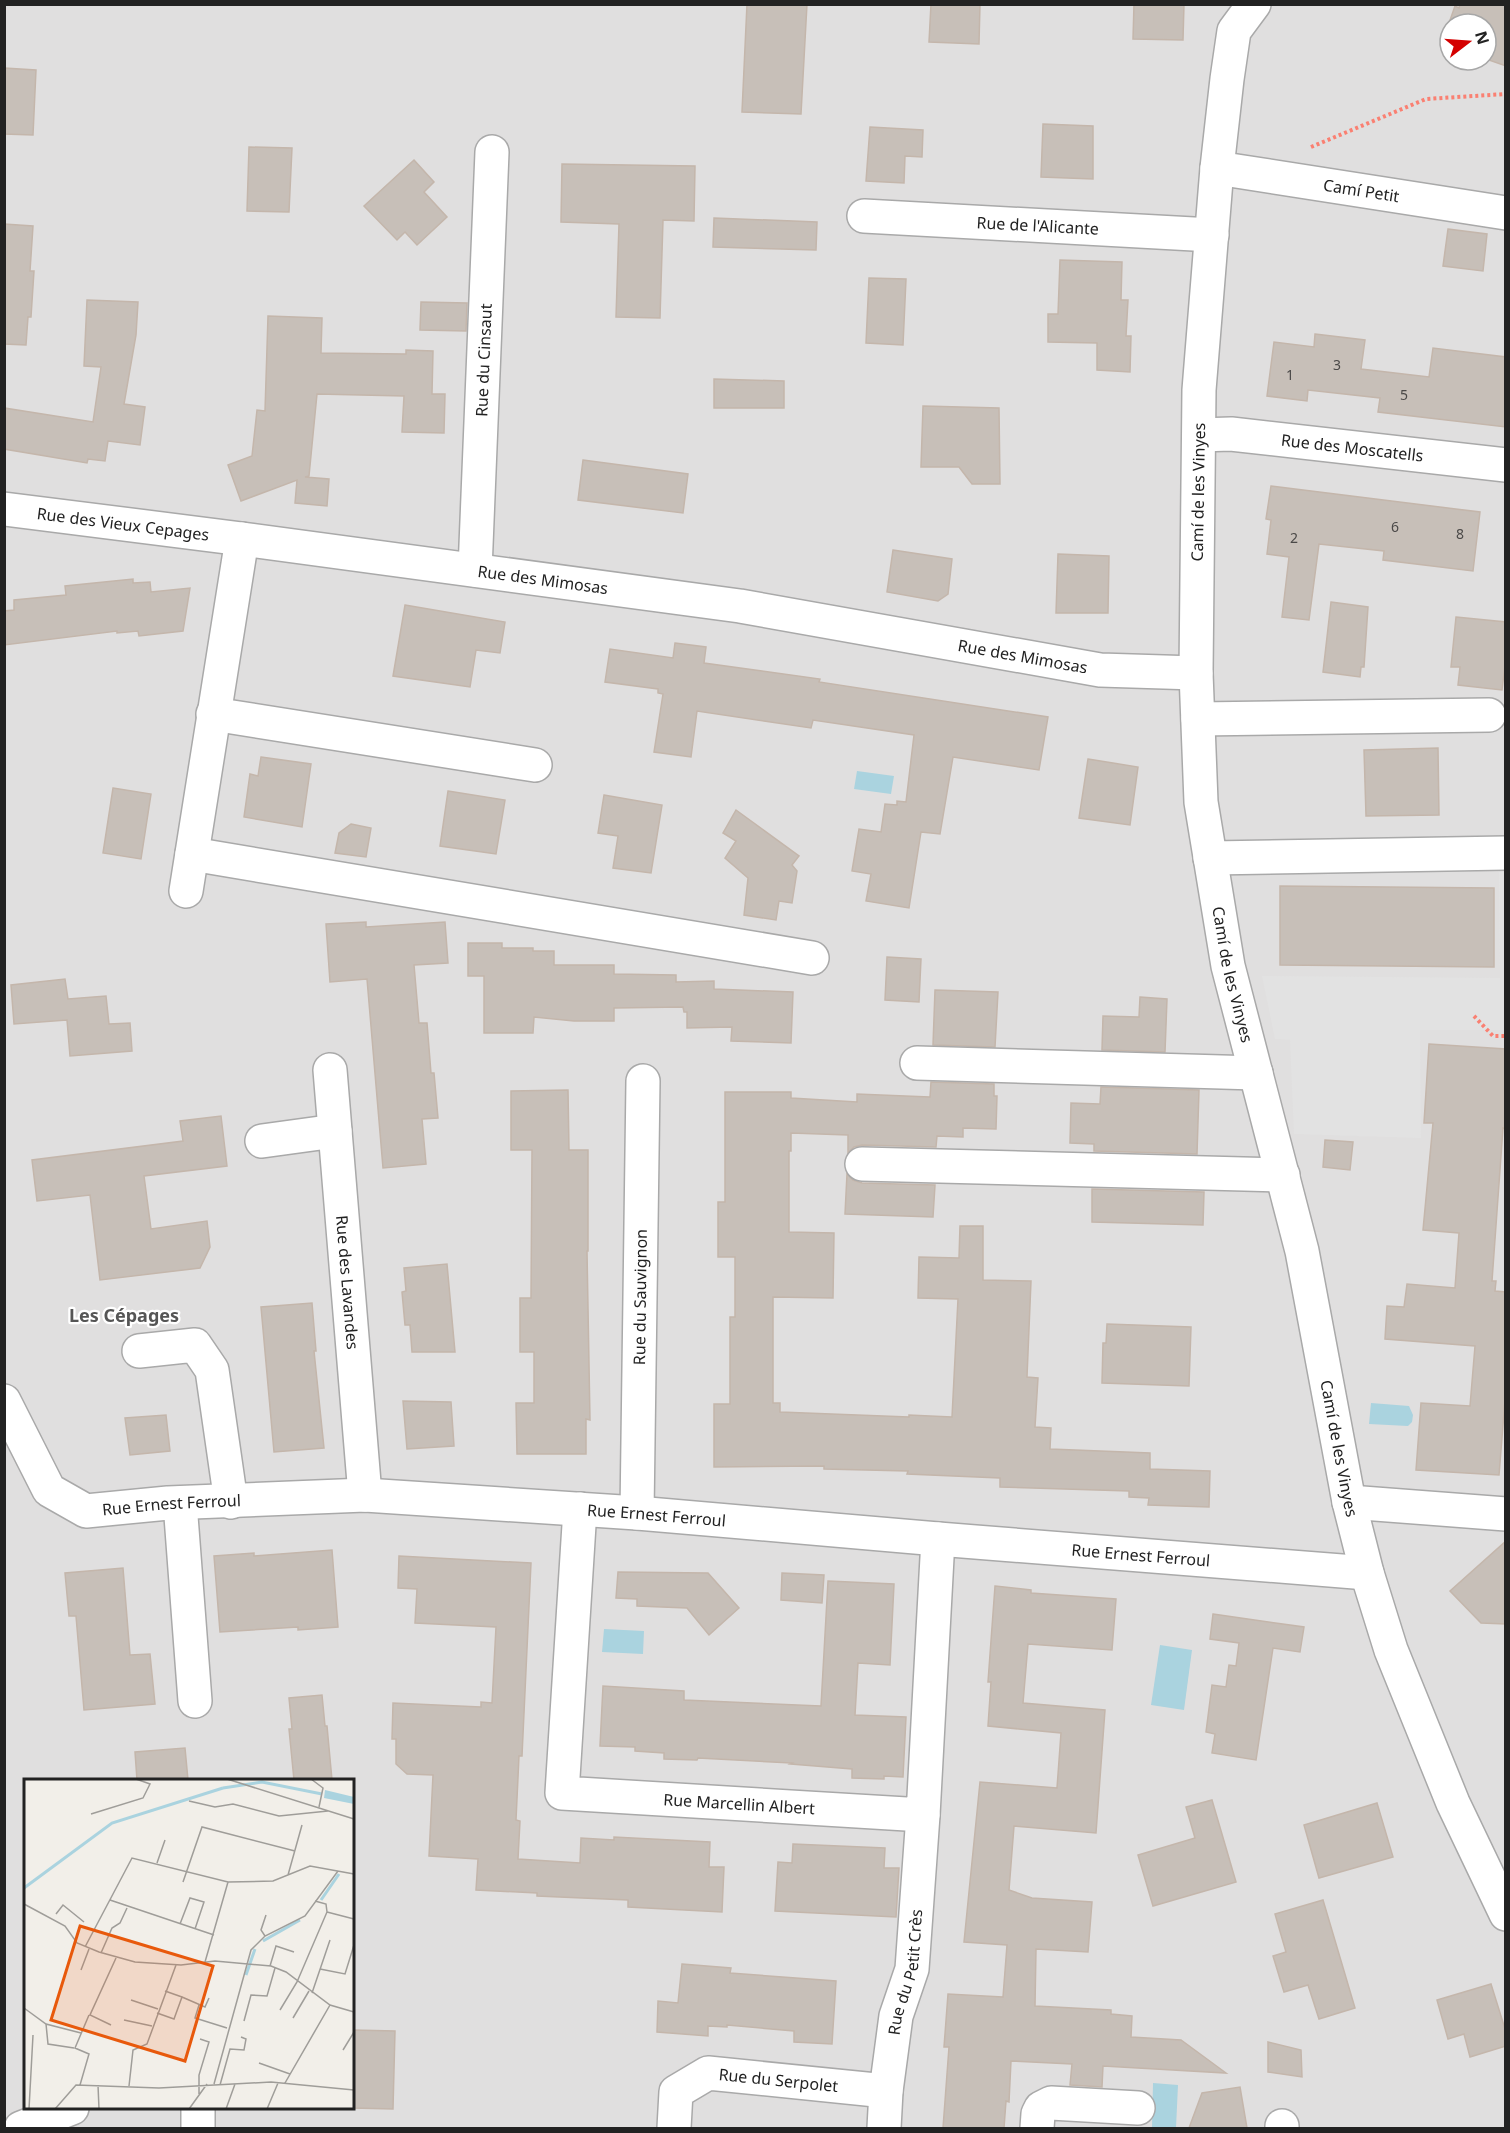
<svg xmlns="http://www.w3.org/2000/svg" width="1510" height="2133" viewBox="0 0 1510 2133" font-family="'Noto Sans',sans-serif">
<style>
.residential{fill:#e0dfdf;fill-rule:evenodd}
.parking{fill:#e2e2e2}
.water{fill:#aad3df}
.building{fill:#c7bfb8;stroke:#c4b6ab;stroke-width:1.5}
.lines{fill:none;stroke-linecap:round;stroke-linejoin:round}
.minor-casing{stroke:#a9a9a9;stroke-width:36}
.path{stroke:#fa8072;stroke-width:4;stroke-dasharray:3 3;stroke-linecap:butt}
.minor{stroke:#fff;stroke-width:33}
.labels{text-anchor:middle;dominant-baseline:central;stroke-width:4.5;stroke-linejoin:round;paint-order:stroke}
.number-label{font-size:14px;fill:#4b4948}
.street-label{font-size:16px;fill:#222;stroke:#fff}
.neighbourhood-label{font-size:18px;font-weight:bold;fill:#555;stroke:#fff}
.inset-river{fill:none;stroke:#aad3df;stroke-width:3}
.inset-road{fill:none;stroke:#9f9d99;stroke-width:1.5}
.view{fill:#e8590c;fill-opacity:0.15;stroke:#e8590c;stroke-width:3}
.inset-edge{fill:none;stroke:#222;stroke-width:3}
</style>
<rect width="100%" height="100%" fill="#f2efe9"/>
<path class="residential" d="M5,5h1500v2123h-1500zM1450,24h36v36h-36zM26,1780h326v328h-326z"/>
<polygon class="parking" points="1499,872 1506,872 1505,1030 1420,1030 1421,1138 1294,1134 1290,1040 1275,1039 1262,976 1500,978"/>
<g class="water">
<polygon points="857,771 894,776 891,794 854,789"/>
<polygon points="1371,1403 1409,1406 1413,1415 1412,1422 1408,1426 1369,1424"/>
<polygon points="604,1629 644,1631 643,1654 602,1652"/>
<polygon points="1160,1645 1192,1650 1184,1710 1151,1705"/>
<polygon points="1153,2083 1178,2085 1176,2128 1152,2128"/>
</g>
<g class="building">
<polygon points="747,4 807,4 801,114 742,112"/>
<polygon points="931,4 980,4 979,44 929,42"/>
<polygon points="1134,4 1184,4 1183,40 1133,39"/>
<polygon points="1460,4 1506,4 1506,66 1486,59 1486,24 1450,24 1450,46 1442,43 1455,6 1459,8"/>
<polygon points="4,68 36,70 33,135 4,134"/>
<polygon points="1043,124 1093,126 1093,179 1041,177"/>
<polygon points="870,127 923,130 922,157 905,156 904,183 866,181"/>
<polygon points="249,147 292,148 289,212 247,211"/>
<polygon points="414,160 434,182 424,192 447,217 417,245 405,232 397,240 364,206"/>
<polygon points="562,164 695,166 694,221 663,220 660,318 616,317 619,224 561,222"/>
<polygon points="714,218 817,222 816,250 713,247"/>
<polygon points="4,224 33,226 30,271 34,271 31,317 28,317 26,345 4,344"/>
<polygon points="1448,229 1487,234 1483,271 1443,266"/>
<polygon points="1060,260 1122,262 1121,300 1128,300 1126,336 1131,336 1130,372 1097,370 1097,343 1048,342 1048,314 1058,314"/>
<polygon points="869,278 906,279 903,345 866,343"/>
<polygon points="87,300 138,302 136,335 124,404 145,407 140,445 108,441 105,461 88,459 87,463 4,449 4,408 93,422 101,367 84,366"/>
<polygon points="421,302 467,303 466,331 420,330"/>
<polygon points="268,316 322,318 321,353 406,354 406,350 433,351 432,394 445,394 444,433 402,432 404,396 317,394 309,476 305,477 329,479 327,506 295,503 297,480 241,501 228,465 252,456 257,410 265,411"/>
<polygon points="1315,334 1365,340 1361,369 1429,377 1433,348 1506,357 1506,427 1378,412 1380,398 1308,390 1307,401 1267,396 1274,342 1314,347"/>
<polygon points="714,379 784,381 784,408 714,408"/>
<polygon points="923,406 999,408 1000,484 972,484 959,467 921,467"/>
<polygon points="583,460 688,474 683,513 578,500"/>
<polygon points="1271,486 1480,512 1473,571 1383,560 1384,551 1319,544 1309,620 1282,617 1289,557 1267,554 1271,520 1266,519"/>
<polygon points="893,550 952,559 948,594 938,601 887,592"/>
<polygon points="1058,554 1109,556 1108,613 1056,613"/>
<polygon points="133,579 133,583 150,582 151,592 190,588 183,631 139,636 138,631 117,633 117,631 4,645 4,611 14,610 14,600 66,595 65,586"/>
<polygon points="1331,602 1368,607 1364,667 1361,667 1360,677 1323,672"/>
<polygon points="405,605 505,622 500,653 476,650 470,687 393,676"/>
<polygon points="1456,617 1506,622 1506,658 1502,690 1458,685 1460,667 1451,667"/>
<polygon points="675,643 706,647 704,663 820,679 819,682 1048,717 1039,770 953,757 940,834 921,832 909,908 866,901 871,874 852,871 859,829 881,832 885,804 897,805 897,801 906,802 914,735 813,720 811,728 697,711 691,757 654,752 663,694 658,693 658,689 605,682 610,649 673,658"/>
<polygon points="1438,748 1439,815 1366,816 1364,750"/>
<polygon points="261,757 311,764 302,827 244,817 250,774 258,776"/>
<polygon points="1088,759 1138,767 1130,825 1079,818"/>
<polygon points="113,788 151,794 141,859 103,853"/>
<polygon points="448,791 505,800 496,854 440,846"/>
<polygon points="604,795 662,805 651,873 613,868 618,836 598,833"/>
<polygon points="736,810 799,856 792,865 797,871 792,903 779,901 776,920 744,915 748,878 725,858 736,841 723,833"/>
<polygon points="351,824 371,828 366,857 335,853 339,833"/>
<polygon points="1280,886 1494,888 1494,967 1280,965"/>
<polygon points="366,922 366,927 445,922 448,963 414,965 419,1023 427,1023 431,1073 434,1073 438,1118 422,1119 426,1164 383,1168 367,979 330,982 326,924"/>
<polygon points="468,943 502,943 502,948 533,948 533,951 554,951 554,965 614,965 614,974 676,975 676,982 714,981 714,989 793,992 791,1043 731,1041 732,1027 687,1028 687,1012 684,1012 683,1007 614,1008 614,1021 574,1021 534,1017 533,1033 484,1033 484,976 468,976"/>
<polygon points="887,957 921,959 919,1002 885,1000"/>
<polygon points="65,979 68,999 106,996 109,1024 130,1023 132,1051 70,1056 67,1020 14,1024 11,985"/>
<polygon points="935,990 998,992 995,1047 933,1045"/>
<polygon points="1140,997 1167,999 1165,1052 1102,1050 1103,1016 1139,1017"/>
<polygon points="1429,1044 1506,1049 1506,1129 1503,1128 1492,1281 1496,1281 1495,1291 1506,1292 1506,1388 1499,1475 1416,1470 1421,1403 1470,1406 1475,1346 1385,1339 1387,1306 1404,1307 1407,1284 1455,1288 1459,1233 1423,1230 1433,1123 1424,1123"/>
<polygon points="931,1082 994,1084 994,1096 997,1096 996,1129 963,1128 963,1137 937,1136 936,1147 862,1145 854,1147 848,1153 848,1135 791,1133 791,1151 789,1151 789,1232 834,1233 833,1298 773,1297 773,1403 780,1403 780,1412 909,1417 909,1415 952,1417 958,1299 918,1298 919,1257 959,1258 960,1226 983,1226 983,1280 1031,1281 1027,1377 1038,1378 1035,1427 1051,1428 1050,1449 1150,1453 1150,1469 1210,1471 1209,1507 1148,1505 1149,1498 1129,1497 1129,1491 1000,1487 1000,1478 907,1474 908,1471 824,1469 824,1466 714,1467 714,1404 730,1404 730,1317 735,1317 735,1257 718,1257 718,1202 725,1202 725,1092 791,1092 791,1098 857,1102 857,1094 930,1097"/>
<polygon points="1101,1087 1199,1090 1197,1154 1094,1151 1094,1144 1070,1143 1071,1103 1100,1104"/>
<polygon points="568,1090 569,1150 588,1150 588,1251 587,1251 590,1420 586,1419 586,1454 517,1454 516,1403 534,1403 534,1352 520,1352 520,1298 531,1298 532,1150 511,1150 511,1091"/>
<polygon points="221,1116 227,1166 144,1176 151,1229 207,1221 210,1247 200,1268 100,1280 90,1195 37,1201 32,1160 183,1141 180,1121"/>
<polygon points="1325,1140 1353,1142 1350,1170 1323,1167"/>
<polygon points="847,1174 853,1180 862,1183 935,1185 933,1217 845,1214"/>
<polygon points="1092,1189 1204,1192 1203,1225 1092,1222"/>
<polygon points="447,1264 455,1352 412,1352 410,1325 405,1325 402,1292 406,1291 404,1268"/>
<polygon points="312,1303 316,1351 314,1351 324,1448 274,1452 261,1307"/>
<polygon points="1107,1324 1191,1327 1189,1386 1102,1383 1103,1343 1106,1343"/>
<polygon points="403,1401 451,1402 454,1446 407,1449"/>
<polygon points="166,1415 170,1451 130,1455 125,1418"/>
<polygon points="1506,1541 1506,1624 1481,1623 1450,1591"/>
<polygon points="332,1550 338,1627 298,1630 298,1627 220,1632 214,1556 254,1553 254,1556"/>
<polygon points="399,1556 531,1563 522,1756 519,1756 516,1820 520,1821 518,1859 580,1863 581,1838 614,1840 614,1837 710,1842 709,1867 724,1867 722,1912 628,1907 628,1900 537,1896 537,1893 476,1890 478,1859 429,1856 433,1775 407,1774 396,1764 396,1739 392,1739 393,1703 481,1707 481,1702 492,1703 496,1627 415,1623 417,1589 398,1588"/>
<polygon points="123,1568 130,1655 150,1654 155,1704 84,1710 76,1616 69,1616 65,1573"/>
<polygon points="618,1572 708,1573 739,1608 709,1635 687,1608 637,1606 637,1599 616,1598"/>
<polygon points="782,1573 824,1575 822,1603 781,1600"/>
<polygon points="828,1581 894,1584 890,1665 858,1663 855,1715 906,1717 903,1777 884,1776 884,1779 852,1778 852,1769 790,1764 792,1763 698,1758 697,1760 664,1759 664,1753 635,1751 635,1747 600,1746 603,1686 684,1691 684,1700 821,1706"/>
<polygon points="995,1586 1031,1590 1031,1593 1116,1599 1112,1650 1028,1644 1023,1703 1105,1710 1096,1833 1014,1826 1009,1890 1032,1898 1092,1902 1088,1952 1036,1949 1035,2006 1111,2010 1111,2014 1132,2016 1131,2037 1181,2040 1226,2073 1103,2066 1102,2087 1070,2085 1072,2064 1011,2061 1009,2102 1006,2101 1004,2128 943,2128 949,2047 944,2047 948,1994 1003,1997 1007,1945 964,1942 980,1782 1057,1788 1061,1733 988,1726 991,1682 988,1682"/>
<polygon points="1213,1614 1304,1627 1300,1652 1273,1648 1256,1760 1212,1753 1215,1734 1206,1732 1212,1685 1226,1687 1229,1665 1236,1666 1239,1643 1210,1639"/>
<polygon points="322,1695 325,1726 327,1726 332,1780 294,1780 289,1729 292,1729 289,1698"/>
<polygon points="185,1748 188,1780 137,1780 135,1752"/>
<polygon points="1212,1800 1236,1882 1153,1906 1138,1855 1195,1838 1186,1807"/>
<polygon points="1377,1803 1393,1857 1319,1878 1304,1825"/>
<polygon points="793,1844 885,1848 884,1868 899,1868 896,1917 775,1911 778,1862 792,1863"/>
<polygon points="1323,1900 1355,2008 1319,2019 1308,1985 1284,1992 1273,1956 1286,1952 1275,1914"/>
<polygon points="682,1964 731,1968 730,1973 836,1981 832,2044 794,2042 794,2031 727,2025 727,2027 708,2026 708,2036 657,2032 658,2001 678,2003"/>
<polygon points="1491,1984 1506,2032 1506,2046 1470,2057 1464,2034 1448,2039 1437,2000"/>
<polygon points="352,2030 395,2031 393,2109 352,2108"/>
<polygon points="1268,2042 1301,2050 1302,2077 1268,2072"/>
<polygon points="1240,2087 1247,2128 1189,2128 1202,2093"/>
</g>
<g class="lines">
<defs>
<g id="minor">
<path id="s1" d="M1254,4l-20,27 -7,48 -10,89 -18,222 -3,283 5,129 27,164 74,285 47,251 18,71 24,77 62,153 53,111"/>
<path id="s2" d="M1217,168l289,45"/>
<path id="s3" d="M864,216l348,19"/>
<path id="s4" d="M1199,435l32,-1 275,31"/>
<path id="s5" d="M4,509l238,30"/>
<path id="s6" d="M475,570l17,-418"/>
<polyline points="213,714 535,765"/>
<polyline points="1198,719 1489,715"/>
<polyline points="192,854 812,958"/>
<polyline points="1210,858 1506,853"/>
<path id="s7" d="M186,891l56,-352 498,67 360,64 96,3"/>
<polyline points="917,1063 1256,1073"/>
<path id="s8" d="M330,1070l35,425"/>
<polyline points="262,1141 335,1131"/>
<polyline points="862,1164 1283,1175"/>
<polyline points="139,1351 195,1345 212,1370 231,1502"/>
<path id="s9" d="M4,1401l45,89 37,21 82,-8 197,-8 272,18 301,26 429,34"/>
<polyline points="1349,1502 1506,1514"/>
<polyline points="180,1503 195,1701"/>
<path id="s10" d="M580,1509l-18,284 361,22 15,-276"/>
<path id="s11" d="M637,1513l6,-432"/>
<polyline points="198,2108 198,2128"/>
<polyline points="1282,2126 1282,2128"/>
<polyline points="21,2128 72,2108"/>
<path id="s12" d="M674,2128l2,-36 32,-19 178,18"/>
<path id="s13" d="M884,2128l2,-37 10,-75 16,-47 11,-154"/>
<polyline points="1037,2128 1038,2114 1041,2108 1051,2103 1138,2108"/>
</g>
</defs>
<use href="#minor" class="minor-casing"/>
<g class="path">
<polyline points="1311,147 1426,99 1506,94"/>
<polyline points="1474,1016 1493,1036 1506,1036"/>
</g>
<use href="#minor" class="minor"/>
</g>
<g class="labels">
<g class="number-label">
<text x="1337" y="364">3</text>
<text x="1290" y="374">1</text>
<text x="1404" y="394">5</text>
<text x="1395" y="526">6</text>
<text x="1460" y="533">8</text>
<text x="1294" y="537">2</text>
</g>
<g class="street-label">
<text stroke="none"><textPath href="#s2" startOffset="146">Camí Petit</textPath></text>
<text stroke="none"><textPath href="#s3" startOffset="174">Rue de l'Alicante</textPath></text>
<text stroke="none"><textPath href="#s6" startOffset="210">Rue du Cinsaut</textPath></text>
<text stroke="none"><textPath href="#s4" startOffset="154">Rue des Moscatells</textPath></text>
<text transform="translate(1198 492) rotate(-89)">Camí de les Vinyes</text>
<text stroke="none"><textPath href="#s5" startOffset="120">Rue des Vieux Cepages</textPath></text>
<text stroke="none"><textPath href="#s7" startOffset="660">Rue des Mimosas</textPath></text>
<text stroke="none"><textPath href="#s7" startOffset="1146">Rue des Mimosas</textPath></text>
<text stroke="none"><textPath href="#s1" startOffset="982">Camí de les Vinyes</textPath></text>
<text stroke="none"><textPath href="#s8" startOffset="213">Rue des Lavandes</textPath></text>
<text stroke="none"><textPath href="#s11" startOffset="216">Rue du Sauvignon</textPath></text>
<text stroke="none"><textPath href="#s1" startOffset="1468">Camí de les Vinyes</textPath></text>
<text stroke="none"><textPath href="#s9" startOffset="228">Rue Ernest Ferroul</textPath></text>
<text stroke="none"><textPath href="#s9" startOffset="714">Rue Ernest Ferroul</textPath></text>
<text stroke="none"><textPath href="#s9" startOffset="1200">Rue Ernest Ferroul</textPath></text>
<text stroke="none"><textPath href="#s10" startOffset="462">Rue Marcellin Albert</textPath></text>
<text stroke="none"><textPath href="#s13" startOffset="158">Rue du Petit Crès</textPath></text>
<text stroke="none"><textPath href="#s12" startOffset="144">Rue du Serpolet</textPath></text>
</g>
<g class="neighbourhood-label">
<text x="124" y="1315">Les Cépages</text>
</g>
</g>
<g transform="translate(24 1779)">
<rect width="330" height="330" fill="#f2efe9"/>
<path d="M301,11l29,7v7l-30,-6z" fill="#aad3df"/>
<path class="inset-river" d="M199,9l39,-6 60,12M0,109l88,-65 111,-35M297,121l18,-26M239,162l37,-21M222,196l9,-26"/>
<path class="inset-road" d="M203,0l127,40M287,0l12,9 -4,19M165,22l26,6 18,-3 46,12 49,-5M67,35l52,-16 7,-14 -14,-5M133,84l8,-23M264,96l14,-50M159,103l19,-55 93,24M86,121l104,35M0,125l41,22 12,17 22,9 36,10 46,3 34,-4 56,5 15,6 44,33 24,7M303,133l27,7M32,135l7,-9 21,17M156,145l10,-26 14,4 -9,27M241,157l-4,-6 5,-15M61,168l47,-89 96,24 45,-1 37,-15 44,8M77,174l11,-25 8,-5 7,-15M181,183l23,-80M246,187l6,-20 18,6M296,190l25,5 9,-29M57,191l8,-21M288,214l18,-53M158,218l23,10 4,-9M107,221l27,9M175,226l-4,13 32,10M0,229l22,16 35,9M256,231l17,-28 30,-70 -1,-8 -11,-3M133,234l17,6 8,-22 -17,-6M269,239l16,-27M100,241l28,6M220,242l7,-26 16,1 8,-28M22,245l2,20 26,4M87,246l-21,-10 26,-57M319,271l11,-18M235,284l31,11M261,304l45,-78M190,305l37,-134 14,-14 40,-20 33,-45M56,306l9,-31 -14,-6 14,-33M74,306l1,24M196,306l10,-36 14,1 2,-11 -5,-2M105,307l4,-36 14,-6 29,-79M175,315v-19l10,-33 -9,-3M5,330l4,-74M31,330l21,-24 83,3 112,-6 83,8M165,330l18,-25M202,330l9,-25M243,330l11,-26"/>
<path class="view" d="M56,147l133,40 -28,95 -134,-41z"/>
<rect width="330" height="330" class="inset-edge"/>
</g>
<rect width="1510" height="2133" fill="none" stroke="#222222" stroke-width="12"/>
<g transform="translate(1468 42) rotate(73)"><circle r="28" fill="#ffffff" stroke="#a7a7a7" stroke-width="1.5"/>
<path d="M0-4.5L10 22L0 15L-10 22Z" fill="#d40000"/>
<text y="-9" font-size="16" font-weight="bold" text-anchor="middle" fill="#222222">N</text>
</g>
</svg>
